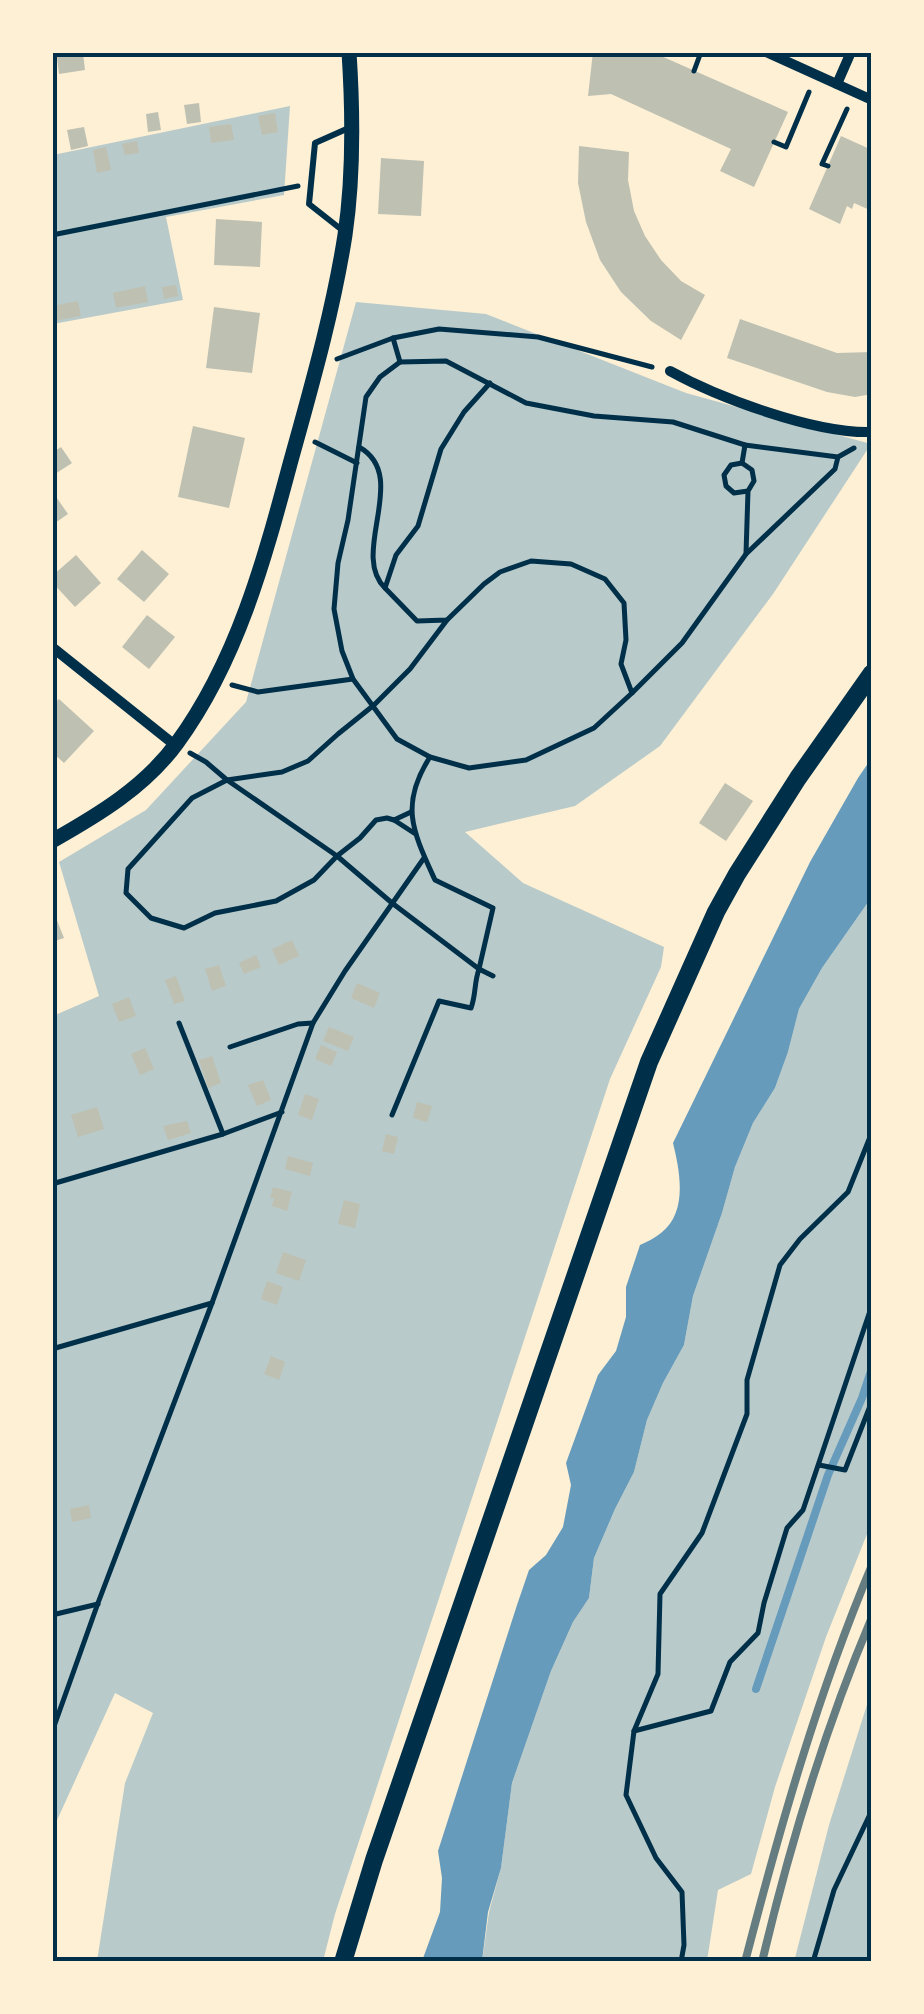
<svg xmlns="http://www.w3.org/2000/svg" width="924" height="2014" viewBox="0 0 924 2014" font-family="'Source Sans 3',sans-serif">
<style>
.green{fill:#b9caca}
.water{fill:#669bbc}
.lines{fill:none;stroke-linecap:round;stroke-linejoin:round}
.stream{stroke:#669bbc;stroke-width:8}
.building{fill:#bec0b2}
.path{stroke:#003049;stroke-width:5}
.service{stroke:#003049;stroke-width:6}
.minor{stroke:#003049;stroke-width:10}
.tertiary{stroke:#003049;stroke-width:15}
.secondary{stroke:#003049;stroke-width:18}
.rail{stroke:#657d81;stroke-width:8}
.neatline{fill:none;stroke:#003049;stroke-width:4}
</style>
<rect width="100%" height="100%" fill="#fdf0d5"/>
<g class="green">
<polygon points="290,106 284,195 166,217 183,300 53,324 53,155"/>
<polygon points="356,302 486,314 686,393 871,444 773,594 660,746 575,806 465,832 523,883 664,947 661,967 610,1079 335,1914 323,1961 97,1961 125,1783 153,1713 115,1693 53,1829 53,1016 99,996 59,862 146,810 246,702"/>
<polygon points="871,898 871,1524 826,1637 775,1787 751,1874 718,1890 707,1961 482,1962 489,1912 501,1868 512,1783 551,1671 573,1622 589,1598 594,1558 615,1509 634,1472 647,1420 663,1383 684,1345 693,1296 722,1213 735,1167 753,1123 775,1088 788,1052 799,1009 822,968"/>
<polygon points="871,1692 871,1961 794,1962 829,1825"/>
</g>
<path class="water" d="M871,759v139l-49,70 -23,41 -11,43 -13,36 -22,35 -18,44 -13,46 -29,83 -9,49 -21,38 -16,37 -13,52 -19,37 -21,49 -5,40 -16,24 -22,49 -39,112 -11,85 -13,44 -6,49h-60l18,-49 2,-34 -4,-27 79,-246 12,-35 17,-15 17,-28 8,-42 -5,-22 32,-88 18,-24 10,-34v-30l14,-42c7,-3 15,-7 21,-12 27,-21 19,-61 12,-90l137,-281 48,-84z"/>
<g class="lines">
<polyline class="stream" points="756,1689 828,1475 862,1398 872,1368"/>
</g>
<g class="building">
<polygon points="593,52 652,52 788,112 754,187 720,171 731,149 611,94 588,96"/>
<polygon points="83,53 85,70 59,74 57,57"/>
<polygon points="199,103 201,122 187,124 184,105"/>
<polygon points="158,112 161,130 148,132 146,114"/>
<polygon points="275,113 278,132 262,135 258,116"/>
<polygon points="231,124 234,140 211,143 209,127"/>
<polygon points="84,127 88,146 71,150 67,130"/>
<polygon points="841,136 872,150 872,211 854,203 852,209 847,206 840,224 809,209"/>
<polygon points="137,141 139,153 125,155 122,144"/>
<polygon points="579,146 629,152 628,180 634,211 645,236 661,260 681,281 705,295 681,340 651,321 621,292 600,260 586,222 578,183"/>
<polygon points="106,147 111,170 97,173 93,150"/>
<polygon points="381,158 424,161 421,216 378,214"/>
<polygon points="216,219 262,222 260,267 214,265"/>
<polygon points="176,285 178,296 164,299 162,287"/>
<polygon points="145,286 148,302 116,308 113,293"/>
<polygon points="78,301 81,316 54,321 52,306"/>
<polygon points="214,307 260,313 252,373 206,368"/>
<polygon points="740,319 837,353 872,352 872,394 855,397 827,392 727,358"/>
<polygon points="193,426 245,438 229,508 178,497"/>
<polygon points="61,447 72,463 52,476 52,453"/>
<polygon points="52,491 68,514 52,525"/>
<polygon points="142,550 169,574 144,602 117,579"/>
<polygon points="76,555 101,583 75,607 52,582 52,576"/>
<polygon points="147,615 175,637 149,669 122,647"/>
<polygon points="59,699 94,731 64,763 52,752 52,705"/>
<polygon points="725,783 753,801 726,841 699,823"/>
<polygon points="52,908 64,938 52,942"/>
<polygon points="292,940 299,956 279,965 272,949"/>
<polygon points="256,955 261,967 244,974 239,963"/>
<polygon points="219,965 226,986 212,991 205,969"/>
<polygon points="176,976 185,1001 174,1004 165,980"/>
<polygon points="357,983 380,993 374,1008 351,998"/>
<polygon points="129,997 136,1016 119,1022 112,1004"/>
<polygon points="329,1027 354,1037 348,1051 323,1041"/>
<polygon points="321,1045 337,1052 331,1066 315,1059"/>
<polygon points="145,1048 154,1069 140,1075 131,1054"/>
<polygon points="212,1056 221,1083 208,1088 199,1060"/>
<polygon points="263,1080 271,1100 257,1106 248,1085"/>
<polygon points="305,1094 319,1099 312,1120 298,1115"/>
<polygon points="417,1102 432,1106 427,1122 413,1118"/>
<polygon points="97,1107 104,1129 78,1137 71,1115"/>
<polygon points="187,1121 191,1133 168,1140 163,1126"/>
<polygon points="386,1134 398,1137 394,1154 382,1151"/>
<polygon points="288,1156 313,1163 310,1176 285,1169"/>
<polygon points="273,1187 292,1192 287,1211 272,1206 274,1198 270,1198"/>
<polygon points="344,1200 360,1204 355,1228 338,1224"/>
<polygon points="283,1252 306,1260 299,1281 276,1273"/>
<polygon points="267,1281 283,1287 277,1305 261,1299"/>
<polygon points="271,1356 285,1362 279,1380 264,1374"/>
<polygon points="89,1505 91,1518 72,1522 70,1509"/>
</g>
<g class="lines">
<g class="path">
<polyline points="694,71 701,52"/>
<polyline points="774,142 786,147 809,92"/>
<polyline points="828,166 822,164 847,109"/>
<polyline points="52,235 298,186"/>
<polyline points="393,338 400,362"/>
<polyline points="337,359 393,338 439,329 538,337 652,367"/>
<polyline points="490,383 464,412 441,449 418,526 396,555 385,588 417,621 447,620 484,584 500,572 531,561 571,564 605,579 624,603 626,640 621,664 632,693"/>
<polyline points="315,442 357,463"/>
<path d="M359,447c52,29 -10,106 26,141"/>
<polyline points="838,457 745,445 673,422 594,416 526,403 446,361 400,362 380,377 366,397 348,520 338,563 334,609 342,651 353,679 397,739 430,757 469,768 526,760 594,728 632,693 682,643 746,554 835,469 838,457 854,448"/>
<polyline points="742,463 745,445"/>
<polyline points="746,554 748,491 754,481 752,470 742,463 731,465 724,475 726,486 734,493 748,491"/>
<polyline points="232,685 258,692 353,679"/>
<path d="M190,753l16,9 21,18 110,76 55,47 87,66 14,-61 -58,-28c-22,-48 -36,-75 -5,-123"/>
<polyline points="411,812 394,820 387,818 376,820 360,838 337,856 314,880 276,901 215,913 184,928 151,918 126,893 128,869 192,798 227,780 282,772 308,761 338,734 374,705 410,669 447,620"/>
<polyline points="394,820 414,833"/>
<polyline points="179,1023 223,1134"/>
<polyline points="230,1047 298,1024 313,1023"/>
<path d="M392,1115l47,-114 32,7c5,-13 3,-25 8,-39l14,7"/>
<polyline points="52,1184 223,1134 282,1112"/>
<polyline points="52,1349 212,1303"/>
<polyline points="819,1465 845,1470 872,1401"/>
<polyline points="52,1615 98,1604"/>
<polyline points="634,1731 711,1711 730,1662 758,1633 764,1603 787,1528 803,1510 872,1305"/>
<polyline points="52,1732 98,1603 212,1303 313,1023 345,971 424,858"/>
<polyline points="681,1962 684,1945 682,1892 656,1858 626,1795 634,1731 658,1674 660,1594 702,1533 747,1414 747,1380 780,1265 800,1239 848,1192 872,1132"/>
<polyline points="813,1962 834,1890 872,1810"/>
</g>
<polyline class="service" points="342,230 309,204 315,143 351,127"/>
<g class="minor">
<polyline points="766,52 872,100"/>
<polyline points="837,84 851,52"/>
<path d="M670,371c49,27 145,63 202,61"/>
<polyline points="52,647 176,746"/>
</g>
<path class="tertiary" d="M52,841c46,-26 93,-54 125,-98 60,-82 87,-182 113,-279 21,-76 43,-152 55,-229 9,-61 8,-122 4,-183"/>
<polyline class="secondary" points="343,1962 374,1860 649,1062 716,912 737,874 798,778 872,673"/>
<g class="rail">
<path d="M745,1962c35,-135 73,-269 127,-397"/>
<path d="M762,1962c28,-118 63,-234 110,-345"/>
</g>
</g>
<rect width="924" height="2014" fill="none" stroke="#fdf0d5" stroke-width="110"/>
<rect x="55" y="55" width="814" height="1904" class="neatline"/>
</svg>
